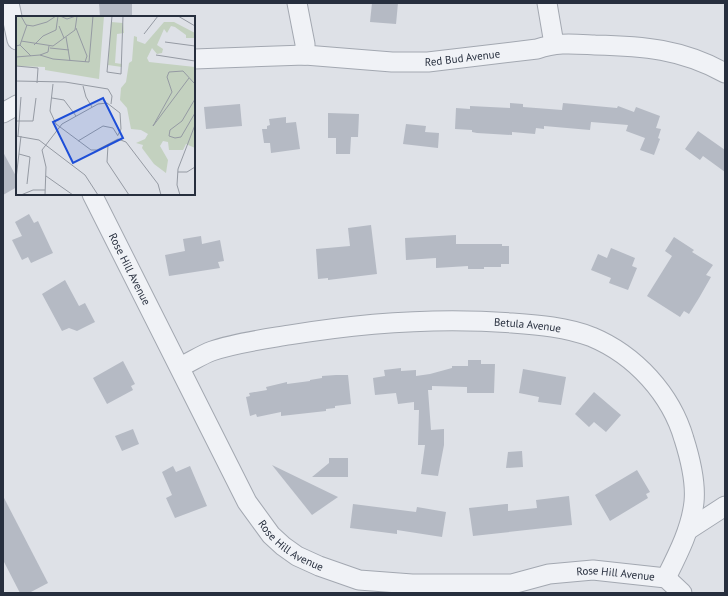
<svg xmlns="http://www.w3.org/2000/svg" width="728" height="596" viewBox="0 0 728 596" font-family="'PT Sans',sans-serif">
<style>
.building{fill:#b5bac4}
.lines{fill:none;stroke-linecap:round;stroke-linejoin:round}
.minor-casing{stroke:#a3a8b1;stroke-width:21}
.minor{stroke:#f0f2f6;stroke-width:19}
.labels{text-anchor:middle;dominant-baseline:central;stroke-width:3;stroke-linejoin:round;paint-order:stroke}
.street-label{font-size:11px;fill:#272f3e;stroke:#edf0f5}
.inset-road{fill:none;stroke:#959aa3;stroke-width:1}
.view{fill:#1d4ed8;fill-opacity:0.15;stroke:#1d4ed8;stroke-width:2}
.inset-edge{fill:none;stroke:#272f3e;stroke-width:2}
</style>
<rect width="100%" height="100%" fill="#dee1e7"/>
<g class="building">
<polygon points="99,3 132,3 132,17 100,17"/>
<polygon points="372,3 398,3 396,24 370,22"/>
<polygon points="510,103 523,104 523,107 562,110 563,103 617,108 618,106 634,112 636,107 660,116 656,128 661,129 658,138 660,139 654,155 640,150 645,138 626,131 628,125 591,122 590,130 544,126 544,129 536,128 535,134 512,132 512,135 477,133 472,132 472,130 455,129 456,108 470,109 470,106 510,108"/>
<polygon points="240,104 242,126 206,129 204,107"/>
<polygon points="328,113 359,114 358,137 351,137 350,154 336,154 336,138 328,138"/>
<polygon points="286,117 286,123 296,122 300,149 271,153 270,143 264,143 262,129 267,129 267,126 270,125 269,119"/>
<polygon points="406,124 426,126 425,132 439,133 438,148 403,144"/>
<polygon points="698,131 725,150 725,172 703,156 700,160 685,149"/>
<polygon points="3,152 17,178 17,187 3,195"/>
<polygon points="29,214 34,223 38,221 53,253 31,263 28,257 22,260 12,240 22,236 15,222"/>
<polygon points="371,225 377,274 328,280 328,278 318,279 316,249 350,246 348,228"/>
<polygon points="456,235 456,244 502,244 502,246 509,246 509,264 501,264 501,267 484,267 484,269 468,269 468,266 436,268 436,258 406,260 405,238"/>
<polygon points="201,236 202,244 220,240 224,261 218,262 220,268 169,276 165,255 185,251 183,239"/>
<polygon points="674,237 694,250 692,252 713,265 706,275 711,277 699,298 689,314 684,311 680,317 647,296 672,256 665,251"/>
<polygon points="611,248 635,258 632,266 637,268 628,290 609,283 611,278 591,270 598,254 607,258"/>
<polygon points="65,280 79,306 85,303 95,322 77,331 69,328 62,331 42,294"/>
<polygon points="468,360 481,360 481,364 495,364 494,393 467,393 467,387 432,386 432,390 428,390 431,430 444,429 444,445 438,476 421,474 425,445 418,445 419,410 414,410 414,402 398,404 396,393 375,395 373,378 385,376 384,370 401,368 401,371 416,370 416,376 430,374 452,368 452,366 468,366"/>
<polygon points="123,361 135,384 131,386 133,390 107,404 93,378"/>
<polygon points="523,369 566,377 561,405 538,402 539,397 519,393"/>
<polygon points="336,375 348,375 351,404 335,406 335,408 326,409 326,411 281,416 281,412 257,417 256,414 250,416 246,397 250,396 249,393 267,390 266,387 287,382 287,384 310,381 310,380 322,378 322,376"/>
<polygon points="594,392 621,415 606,432 594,422 589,427 575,414"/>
<polygon points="133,429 139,444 122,451 115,436"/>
<polygon points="522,451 523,467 506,468 508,452"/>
<polygon points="329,458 348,458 348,477 312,477 329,463"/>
<polygon points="272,465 338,497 312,515"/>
<polygon points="173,466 176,472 190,466 207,506 175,518 166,498 172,495 162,472"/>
<polygon points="637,470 650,492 646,494 648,498 610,521 595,495"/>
<polygon points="3,496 48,583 29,593 20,593 3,560"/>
<polygon points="569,496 572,525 473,536 469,508 506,504 508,504 508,511 537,508 536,500"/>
<polygon points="353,504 416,512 417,507 446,512 442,537 397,530 397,534 350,528"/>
</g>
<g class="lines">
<defs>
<g id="minor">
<polyline points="9,3 17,40"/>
<polyline points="297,3 305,44 305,55"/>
<polyline points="547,3 554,44"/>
<path id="s1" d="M194,59l111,-4 87,7h36l109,-13c20,-7 37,-5 58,-4 48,1 87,4 130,28"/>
<polyline points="3,113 17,105"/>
<path id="s2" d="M92,194l155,308 24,33 12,11 14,10 22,10 40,14 53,4h100l37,-10 44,-4 73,8 16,15"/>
<path id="s3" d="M180,367c11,-5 21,-12 32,-16 23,-8 53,-12 77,-16 73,-12 148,-18 223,-12 27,2 54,4 80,14 43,18 79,57 92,102 6,19 12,43 10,63 -3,27 -16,52 -28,76"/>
<polyline points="688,530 725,506"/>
</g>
</defs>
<use href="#minor" class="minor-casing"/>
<use href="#minor" class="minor"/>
</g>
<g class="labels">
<g class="street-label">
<text stroke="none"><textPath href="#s1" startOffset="269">Red Bud Avenue</textPath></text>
<text stroke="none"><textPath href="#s2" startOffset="84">Rose Hill Avenue</textPath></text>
<text stroke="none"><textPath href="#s3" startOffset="354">Betula Avenue</textPath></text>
<text stroke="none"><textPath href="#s2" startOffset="408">Rose Hill Avenue</textPath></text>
<text stroke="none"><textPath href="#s2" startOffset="744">Rose Hill Avenue</textPath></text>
</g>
</g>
<g transform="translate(16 16)">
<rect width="179" height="179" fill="#dee1e7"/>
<path d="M0,0h88l-5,63 -54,-9v-3l-29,-1zM95,6l12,1 1,10 -7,1 -2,29 7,1v3l-14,-2zM148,6h10l21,11v5h-9v-3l-11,-8 -4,-1 -4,7 -3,-4 -7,16 6,4 -1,4 -5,1 -5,-6 -5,10 2,4 46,5v81l-9,-4 -3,6h-14l-1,-8 -5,-1 -3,5 8,14 -2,13 -12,-9 -12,-16 1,-3 -7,-2 9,-4 3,-5 -7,-4 -10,-1 -4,-21 -7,-8 1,-12 5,-6 3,-19 3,-2 2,-25 3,1v4l8,3z" fill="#c3d1bf"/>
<path class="inset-road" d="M5,0l5,9 7,1 14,-4 9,-6M44,0l7,3 9,-3M96,0l-5,56 14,2 2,-58M162,0l17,10M60,12l11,28 -2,6M128,18l14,-18M50,21l4,24M48,22l11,-8 2,-14M5,25l32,5 11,-8 -5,-12M149,26l30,4M4,29l11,11M18,29l9,-9 13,-6 2,-14M0,30l4,-1 7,-20M34,32l19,2M24,39l13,4 36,3 4,-46M140,39l39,6M0,41l24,-2 8,-3 1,-6M0,50l22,2 -1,15M173,62l-36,48 19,-34 -5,-15 2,-5 14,-1 11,12M0,65l49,1 43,7 4,7 -1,8M37,68l-3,27 6,13 35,26h6l21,-11 8,3 32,42 3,11M67,70l3,11 6,10M36,82l12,2 12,16M179,83l-13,22 -12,9 -1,6 6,2 6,-1 14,-24M0,105h17l3,-23M0,120l23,4 46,35 13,20M2,120l3,-39M62,125l25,-15 10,2 5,8M92,129l-1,17 22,33M3,138l11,3 -3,27M162,156h9l8,-5M30,160l27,19M0,163l5,-43M5,179l12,-5h12M29,179l1,-28 -4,-17 20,-26 36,-20 9,-1 13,10 1,16 -3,6M164,179l-3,-10 1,-16 17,-44"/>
<path class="view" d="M87,82l20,40 -50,25 -20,-41z"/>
<rect width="179" height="179" class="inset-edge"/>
</g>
<rect width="728" height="596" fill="none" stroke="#272f3e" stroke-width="8"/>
</svg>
